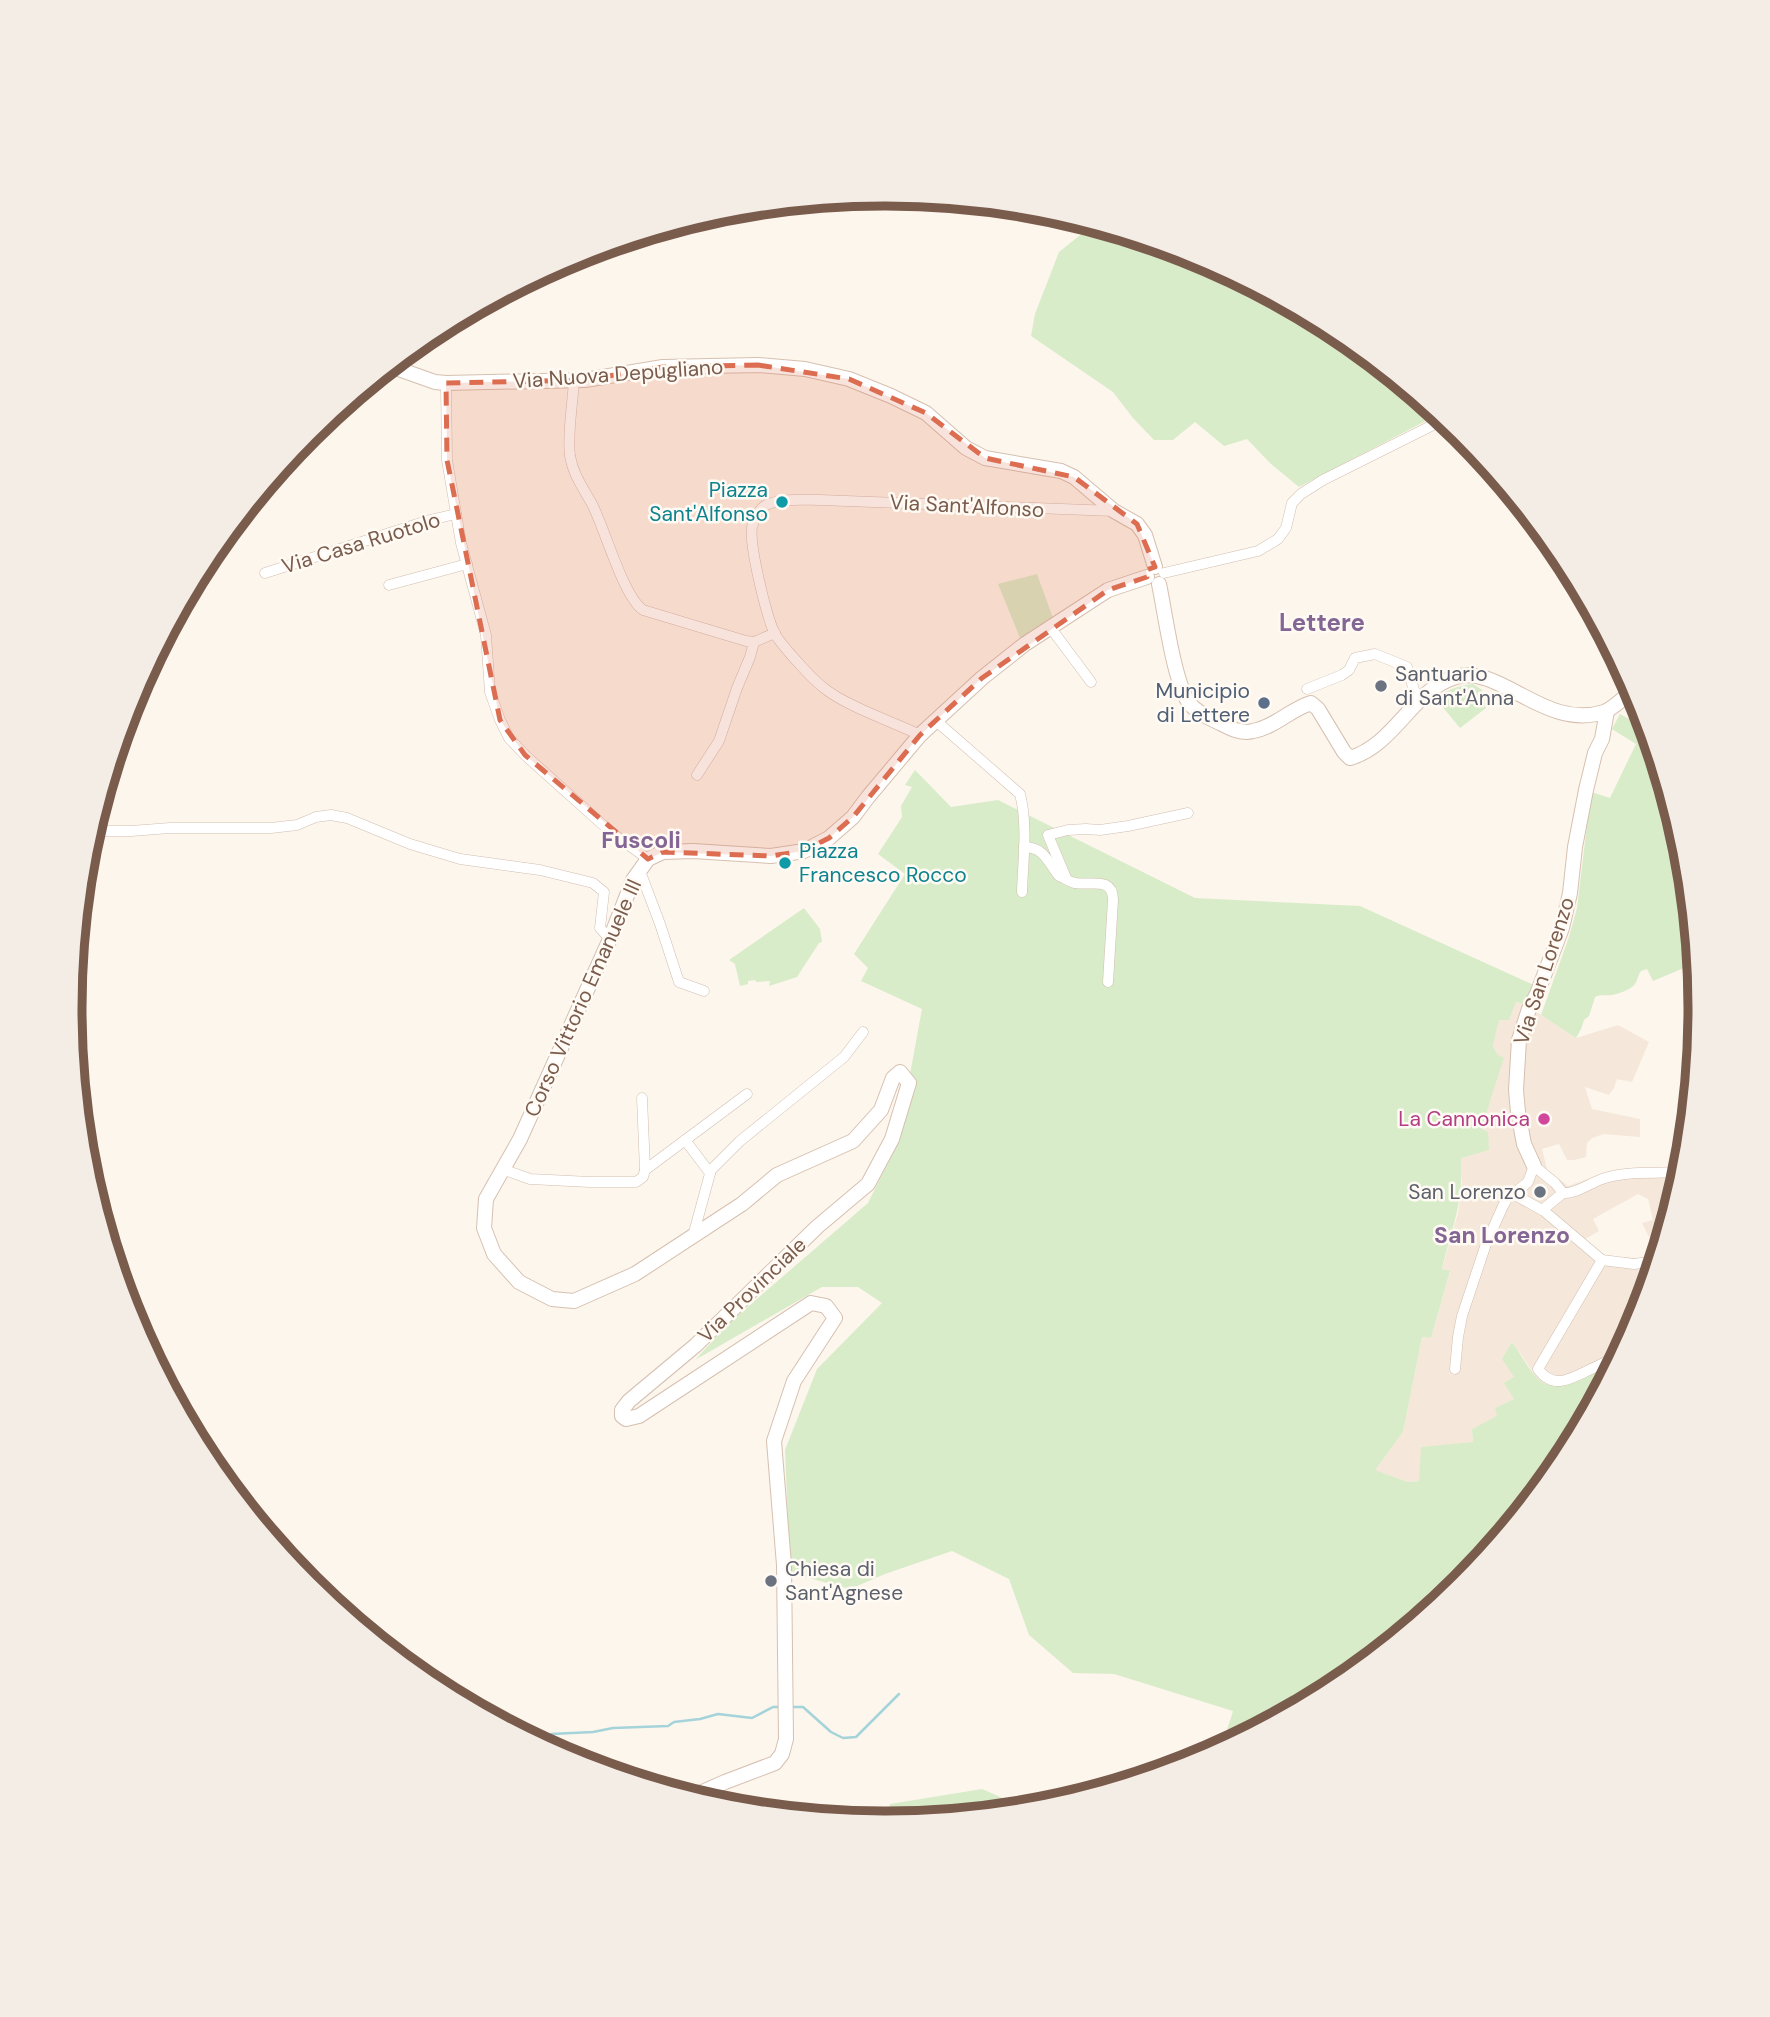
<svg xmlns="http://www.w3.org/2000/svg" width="1770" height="2017" viewBox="0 0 1770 2017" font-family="'DM Sans',sans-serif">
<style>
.residential{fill:#f5e8da}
.green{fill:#d8ecc9}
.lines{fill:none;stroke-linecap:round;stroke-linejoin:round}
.stream{stroke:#a5d3da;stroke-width:2.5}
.street-casing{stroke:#d1beb0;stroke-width:11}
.secondary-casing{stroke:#d6c0b0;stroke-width:16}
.street{stroke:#fff;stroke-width:10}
.secondary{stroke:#fff;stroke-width:14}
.marked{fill:#dc6d51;fill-opacity:0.2;stroke:#dc6d51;stroke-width:5;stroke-dasharray:14 9;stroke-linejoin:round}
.culture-dot{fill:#0f9aa8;stroke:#fffaf3;stroke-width:2.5}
.worship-dot{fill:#6b7280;stroke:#fffaf3;stroke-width:2.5}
.service-dot{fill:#5c6f8a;stroke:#fffaf3;stroke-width:2.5}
.hotel-dot{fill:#d1479c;stroke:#fffaf3;stroke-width:2.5}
.labels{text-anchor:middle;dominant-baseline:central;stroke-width:5;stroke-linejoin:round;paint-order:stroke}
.street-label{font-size:21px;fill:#7a5c4d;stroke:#fffaf3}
.culture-label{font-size:21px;fill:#0d838f;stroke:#fffaf3;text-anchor:end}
.worship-label{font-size:21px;fill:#5b616d;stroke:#fffaf3;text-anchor:start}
.service-label{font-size:21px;fill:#4e5e75;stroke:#fffaf3;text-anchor:end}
.hotel-label{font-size:21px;fill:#b23c85;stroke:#fffaf3;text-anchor:end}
.neighbourhood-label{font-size:23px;font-weight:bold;fill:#846695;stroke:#fffaf3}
.quarter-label{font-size:24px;font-weight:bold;fill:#846695;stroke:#fffaf3}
.rim{fill:none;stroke:#7a5c4d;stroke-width:9}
</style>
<rect width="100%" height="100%" fill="#fdf6ec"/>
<polygon class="residential" points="1516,1002 1524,1004 1576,1038 1618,1025 1649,1042 1632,1082 1617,1079 1614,1088 1609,1095 1585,1087 1592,1109 1640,1119 1640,1137 1604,1134 1592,1138 1587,1143 1586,1157 1574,1160 1567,1160 1559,1144 1542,1149 1547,1169 1568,1186 1604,1173 1684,1167 1664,1235 1649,1237 1642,1223 1653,1220 1648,1199 1638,1194 1593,1219 1599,1231 1585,1239 1603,1255 1616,1257 1639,1258 1658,1254 1638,1321 1616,1361 1584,1379 1553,1386 1539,1381 1513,1343 1514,1399 1495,1408 1498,1416 1472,1429 1473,1442 1419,1481 1409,1482 1374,1470 1403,1432 1422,1337 1431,1338 1450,1272 1442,1269 1458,1213 1462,1182 1461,1158 1482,1129 1498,1055 1493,1046 1499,1019"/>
<g class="green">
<polygon points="1086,222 1197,256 1338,331 1439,414 1299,487 1271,464 1247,439 1224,446 1195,422 1173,440 1154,440 1133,418 1113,392 1031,336 1035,314 1059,252 1084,232"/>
<polygon points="1037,574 1053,618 1020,638 998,584"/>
<path d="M1473,684l9,6 4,18 -26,20 -24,-29c12,-10 21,-13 37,-15z"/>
<path d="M1620,714l28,15 26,87 -4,41 15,2 11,104 -43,18 -6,-12 -6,2c-4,5 -3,11 -8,15 -4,4 -15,8 -21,9 -7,1 -10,-1 -17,2l-6,19 -5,4 -3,9 -5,9 -35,-23 28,-78 8,-29 14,-116 19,6 26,-54 -24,-15z"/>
<path d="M915,770l36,37 47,-7 197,98 165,8 176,80 -12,18 -8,-2 -7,18h-10l-6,26 5,9 6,3 -14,43 -8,28 6,3 1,18 -28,8c3,44 -9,69 -19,111l8,2 -19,67 -9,-1 -19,95 -28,38 33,12 11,-1 2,-34 52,-5 -1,-13 25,-13 -2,-8 19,-9 -10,-16 10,-6 -12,-18 10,-17c8,11 17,28 26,37 18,18 61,-8 78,-18l-54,101 -101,123 -124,101 -116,63 12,-38 -119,-37 -41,-1 -44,-38 -20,-56 -57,-28 -67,23 -35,15 -60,-16 -5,-123 32,-81 65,-66 -24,-16h-36l-127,73 35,-38 138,-119 29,-58 25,-136 -61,-28 7,-13 -14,-14 51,-80 -27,-20 24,-37 -1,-11 11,-19 -7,-2z"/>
<polygon points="804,908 820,929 822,942 819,943 797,977 769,986 770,981 756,982 755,980 748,981 748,984 740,986 735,964 729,960"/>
<polygon points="982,1789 1028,1809 888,1823 890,1804"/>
</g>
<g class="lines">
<g class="stream">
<polyline points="791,1707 803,1707 831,1732 843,1738 856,1737 899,1694"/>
<polyline points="541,1744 551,1734 593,1732 613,1728 668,1726 674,1722 700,1719 718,1714 752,1718 773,1707 781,1707"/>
</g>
<defs>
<g id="street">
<path d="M574,380c-1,22 -7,55 -4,76 3,18 13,32 22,48 13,25 31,92 51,106l103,31 8,1 21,-9"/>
<polyline points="446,383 447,460 461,543 486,635 490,692 500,720 509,738 525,755 612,833 648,859"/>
<polyline points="265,573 430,520 456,514"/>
<polyline points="1164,573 1258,551 1278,539 1286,528 1292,503 1301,494 1323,480 1445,419"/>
<polyline points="389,585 467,564"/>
<polyline points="1050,627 1091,682"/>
<polyline points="1307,689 1342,675 1349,670 1355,658 1375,654 1407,667 1414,690 1421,698"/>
<path d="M935,720l85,74c8,31 3,66 2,98"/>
<path d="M920,735c-27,-13 -74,-29 -96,-47 -11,-8 -45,-45 -50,-56 -8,-18 -25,-87 -22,-105 2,-8 7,-18 14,-22 15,-7 37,-5 54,-5l294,11"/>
<polyline points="697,775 719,741 737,688 750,657 754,642"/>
<polyline points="91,831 131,831 170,828 271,828 297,825 316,817 331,815 347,818 410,844 460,859 540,870 593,883 604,892 600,928 610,939"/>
<path d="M1024,847c20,0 24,15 35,29 6,2 10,6 16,7 16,3 38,-7 38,17l-5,82"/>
<polyline points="640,871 660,924 679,982 704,991"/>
<polyline points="1066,878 1048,835 1068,830 1086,829 1100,830 1128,826 1188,813"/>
<polyline points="685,1140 710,1173"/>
<polyline points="502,1169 530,1179 590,1182 636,1182 643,1177 645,1170 642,1098"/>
<polyline points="645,1170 747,1094"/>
<path d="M1513,1194l31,17 58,49 -64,109c15,21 32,10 51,1 11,-5 21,-10 31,-16"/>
<path d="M1542,1210l21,-17c14,1 28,-11 42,-15 24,-7 53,-5 78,-6"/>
<polyline points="693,1236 711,1170 740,1141 844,1057 863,1032"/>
<polyline points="1602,1260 1634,1264 1656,1261"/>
<polyline points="1455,1369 1458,1337 1462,1316 1486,1244 1503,1206 1507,1199 1528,1182 1534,1166 1555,1183 1563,1193"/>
</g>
<g id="secondary">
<polyline points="390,366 435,382 446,383 585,380 663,367 758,365 805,369 849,379 891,396 926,413 966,448 985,458 1061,471 1074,477 1114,511 1137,524 1145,535 1155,567"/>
<path d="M1159,584c6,28 15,100 31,120 8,10 22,15 32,20 10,5 20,10 31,7 22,-4 38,-22 58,-28l7,6 26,43 6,6c45,-13 63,-69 106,-81 44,-13 89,54 148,35 9,-3 21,-16 30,-22"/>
<polyline points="1534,1166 1524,1144 1518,1112 1516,1090 1519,1040 1529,1009 1537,994 1562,928 1570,893 1575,847 1586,790 1595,753 1602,739 1607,711"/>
<polyline points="691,1797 725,1782 775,1763 782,1754 786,1739 784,1565 774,1441 794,1381 835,1318 826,1306 811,1303 639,1416 626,1419 622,1416 622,1410 629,1401 696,1345 817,1227 868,1184 892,1139 909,1083 900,1072 893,1078 881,1110 853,1141 777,1175 742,1204 635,1274 574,1301 552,1299 519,1282 494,1254 484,1228 486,1199 520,1139 610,939 633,880 648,859 663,852 693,851 771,856 804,851 829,838 853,817 868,797 920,735 982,678 1025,644 1108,590 1147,577"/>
</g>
</defs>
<use href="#street" class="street-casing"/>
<use href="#secondary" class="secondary-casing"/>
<use href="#street" class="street"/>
<use href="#secondary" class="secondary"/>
</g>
<path class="marked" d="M758,365l91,14 77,34 59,45 89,19 63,47 18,43 -9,3 1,7 -39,13 -126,88 -62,57 -67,82 -24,21 -25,13 -33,5 -108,-4 -15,7 -123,-104 -25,-35 -53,-260 -1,-77 139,-3 78,-13z"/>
<g class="culture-dot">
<circle cx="782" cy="502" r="7"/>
<circle cx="785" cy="863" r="7"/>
</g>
<g class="worship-dot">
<circle cx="1381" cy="686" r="7"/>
<circle cx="1540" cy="1192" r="7"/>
<circle cx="771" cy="1581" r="7"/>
</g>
<circle class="service-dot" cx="1264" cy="703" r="7"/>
<circle class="hotel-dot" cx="1544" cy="1119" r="7"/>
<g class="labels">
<g class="street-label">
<text transform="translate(618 374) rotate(-4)">Via Nuova Depugliano</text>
<text transform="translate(967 506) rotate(3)">Via Sant'Alfonso</text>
<text transform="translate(361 543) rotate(-17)">Via Casa Ruotolo</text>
<text transform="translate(1544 971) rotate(-72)">Via San Lorenzo</text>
<text transform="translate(583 998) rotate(-66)">Corso Vittorio Emanuele III</text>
<text transform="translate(752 1290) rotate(-44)">Via Provinciale</text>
</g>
<g class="culture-label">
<text x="768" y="490">Piazza<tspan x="768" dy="24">Sant'Alfonso</tspan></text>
<text x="799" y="851" text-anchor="start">Piazza<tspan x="799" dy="24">Francesco Rocco</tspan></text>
</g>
<g class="worship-label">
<text x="1395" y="674">Santuario<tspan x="1395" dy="24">di Sant'Anna</tspan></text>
<text x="1526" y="1192" text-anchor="end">San Lorenzo</text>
<text x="785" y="1569">Chiesa di<tspan x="785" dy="24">Sant'Agnese</tspan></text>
</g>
<g class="service-label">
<text x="1250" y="691">Municipio<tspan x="1250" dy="24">di Lettere</tspan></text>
</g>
<g class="hotel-label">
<text x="1530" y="1119">La Cannonica</text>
</g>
<g class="neighbourhood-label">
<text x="641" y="840">Fuscoli</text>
<text x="1502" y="1235">San Lorenzo</text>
</g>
<g class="quarter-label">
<text x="1322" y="622">Lettere</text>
</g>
</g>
<path d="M0 0H1770V2017H0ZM884 206H886A802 802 0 0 1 1688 1008V1009A802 802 0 0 1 886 1811H884A802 802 0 0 1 82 1009V1008A802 802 0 0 1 884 206Z" fill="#f4ede6" fill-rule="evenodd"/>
<path class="rim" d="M884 206H886A802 802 0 0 1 1688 1008V1009A802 802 0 0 1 886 1811H884A802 802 0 0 1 82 1009V1008A802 802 0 0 1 884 206Z"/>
</svg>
